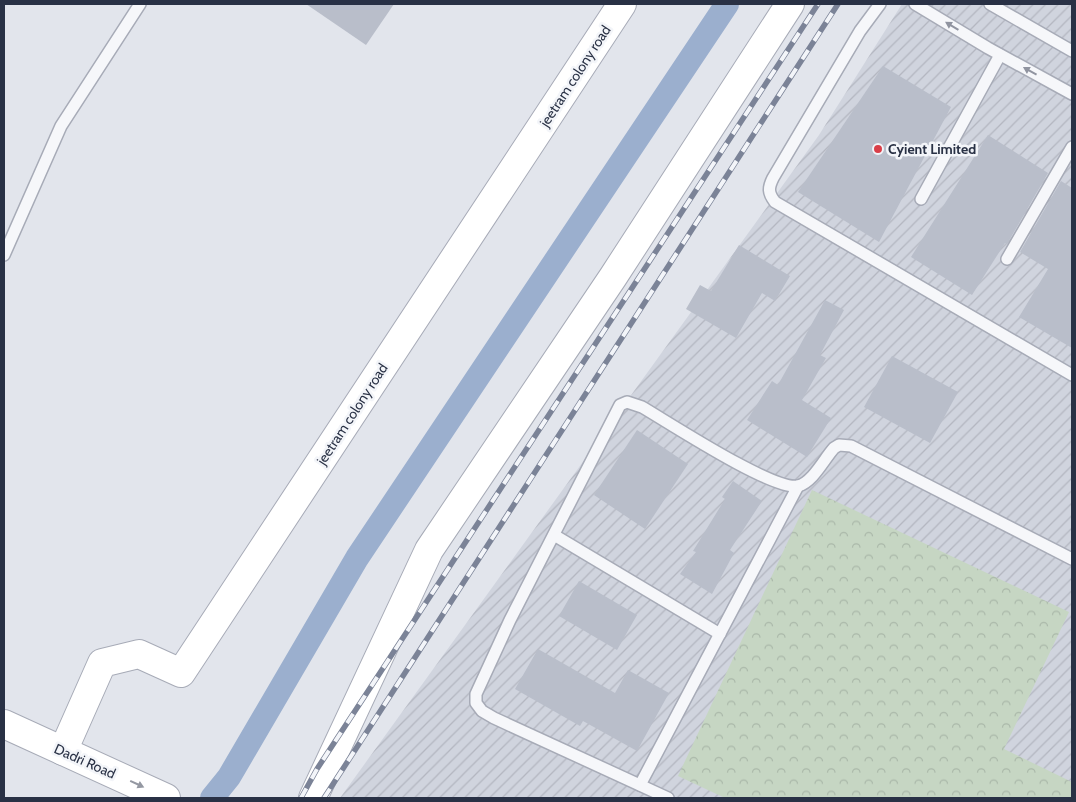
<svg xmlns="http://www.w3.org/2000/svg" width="1076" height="802" viewBox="0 0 1076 802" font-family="Cabin,sans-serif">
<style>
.industrial{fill:url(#industrial-furrows)}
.forest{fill:url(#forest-crowns)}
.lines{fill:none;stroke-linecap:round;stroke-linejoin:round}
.canal{stroke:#9bafce;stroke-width:24}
.building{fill:#b9beca}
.lane-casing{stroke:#a7abb7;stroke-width:14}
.secondary-casing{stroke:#a7abb7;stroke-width:30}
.lane{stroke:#f6f7fa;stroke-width:11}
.secondary{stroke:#fff;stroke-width:28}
.rail-casing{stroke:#7b8397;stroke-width:5.5}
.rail{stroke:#f3f5f9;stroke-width:4;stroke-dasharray:11;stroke-linecap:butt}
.oneway{fill:#9094a0}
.oneway2{fill:#9498a2}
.poi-dot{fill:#d93f49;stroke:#f3f5f9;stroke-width:2}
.labels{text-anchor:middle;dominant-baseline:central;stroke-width:5;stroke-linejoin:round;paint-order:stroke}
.street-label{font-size:14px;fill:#293145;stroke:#f3f5f9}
.poi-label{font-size:14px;font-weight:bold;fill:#293145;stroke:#f3f5f9;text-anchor:start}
</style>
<defs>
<pattern id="industrial-furrows" width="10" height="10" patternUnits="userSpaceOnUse" patternTransform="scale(1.25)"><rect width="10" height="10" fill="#d0d4de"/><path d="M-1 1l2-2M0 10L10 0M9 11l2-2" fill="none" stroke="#b3b6c0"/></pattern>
<pattern id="forest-crowns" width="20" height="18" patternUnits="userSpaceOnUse" patternTransform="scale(1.25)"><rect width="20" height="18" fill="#c6d6c3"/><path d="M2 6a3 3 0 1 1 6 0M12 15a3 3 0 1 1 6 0" fill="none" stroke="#aab8a9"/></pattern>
</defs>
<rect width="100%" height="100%" fill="#e2e5ec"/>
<polygon class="industrial" points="902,4 1072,4 1072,798 340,798 819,135"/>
<polygon class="forest" points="812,490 1069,612 1004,749 1072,782 1072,798 725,798 678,776"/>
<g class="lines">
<polyline class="canal" points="212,798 229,777 357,558 727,4"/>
</g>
<g class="building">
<polygon points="306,4 394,4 366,45"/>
<polygon points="883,66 951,107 879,242 798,192"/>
<polygon points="988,135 1048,173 1007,244 1005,243 972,295 911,257"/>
<polygon points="1061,181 1072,188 1072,348 1019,317 1048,269 1020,252"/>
<polygon points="739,245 790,276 775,301 762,293 736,338 686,309 700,285 711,291"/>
<polygon points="825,300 844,310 820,355 826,358 802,400 831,418 807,457 747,420 772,381 778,385"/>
<polygon points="892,356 958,392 930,443 864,407"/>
<polygon points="637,430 688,464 645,529 594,495"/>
<polygon points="733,481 762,501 730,550 734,553 712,594 680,574 696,552 693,551 725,499 722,497"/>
<polygon points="579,581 637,615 617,650 559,616"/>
<polygon points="538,649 615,693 628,670 669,693 637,751 583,721 580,726 515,689"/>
</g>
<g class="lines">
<defs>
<g id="lane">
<path d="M880,4l-20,27 -87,147c-5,10 -5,15 2,24l297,173"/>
<polyline points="915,4 988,48 1072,94"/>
<polyline points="990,4 1072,51"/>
<polyline points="921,199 1000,55"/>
<polyline points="4,255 61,126 140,4"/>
<polyline points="1007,259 1072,147"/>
<polyline points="554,535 720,634"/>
<polyline points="640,785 798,486"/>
<path d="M668,798l-174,-80 -12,-7 -6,-8v-9l34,-74 110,-215 7,-3 15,5c26,15 131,84 156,79 15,-4 26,-27 36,-38l5,-3 12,1 221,113"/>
</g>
<g id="secondary">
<polyline points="4,724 166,798"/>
<polyline points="63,751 102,663 139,654 181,673 622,4"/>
<polyline points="313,798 429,550 613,277 790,4"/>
</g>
</defs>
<use href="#lane" class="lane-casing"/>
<use href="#secondary" class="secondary-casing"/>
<use href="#lane" class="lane"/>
<use href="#secondary" class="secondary"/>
<defs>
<g id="rail">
<polyline points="301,798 317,769 818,4"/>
<polyline points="324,798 838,4"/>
</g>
</defs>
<use href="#rail" class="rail-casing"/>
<use href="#rail" class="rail"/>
</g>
<defs><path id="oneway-solid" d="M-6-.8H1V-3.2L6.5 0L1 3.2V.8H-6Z" transform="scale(1.25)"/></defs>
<g class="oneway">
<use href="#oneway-solid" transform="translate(952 26) rotate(-149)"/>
<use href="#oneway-solid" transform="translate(1030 71) rotate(-151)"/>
</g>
<use class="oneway2" href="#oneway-solid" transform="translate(137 784) rotate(25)"/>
<circle class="poi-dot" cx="878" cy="149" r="5"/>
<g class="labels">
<g class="street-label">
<text transform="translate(575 76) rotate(-57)">jeetram colony road</text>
<text transform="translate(352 414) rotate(-57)">jeetram colony road</text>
<text transform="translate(85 761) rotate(24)">Dadri Road</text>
</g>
<g class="poi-label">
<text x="888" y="149">Cyient Limited</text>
</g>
</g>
<rect width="1076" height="802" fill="none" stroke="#293145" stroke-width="10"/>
</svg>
